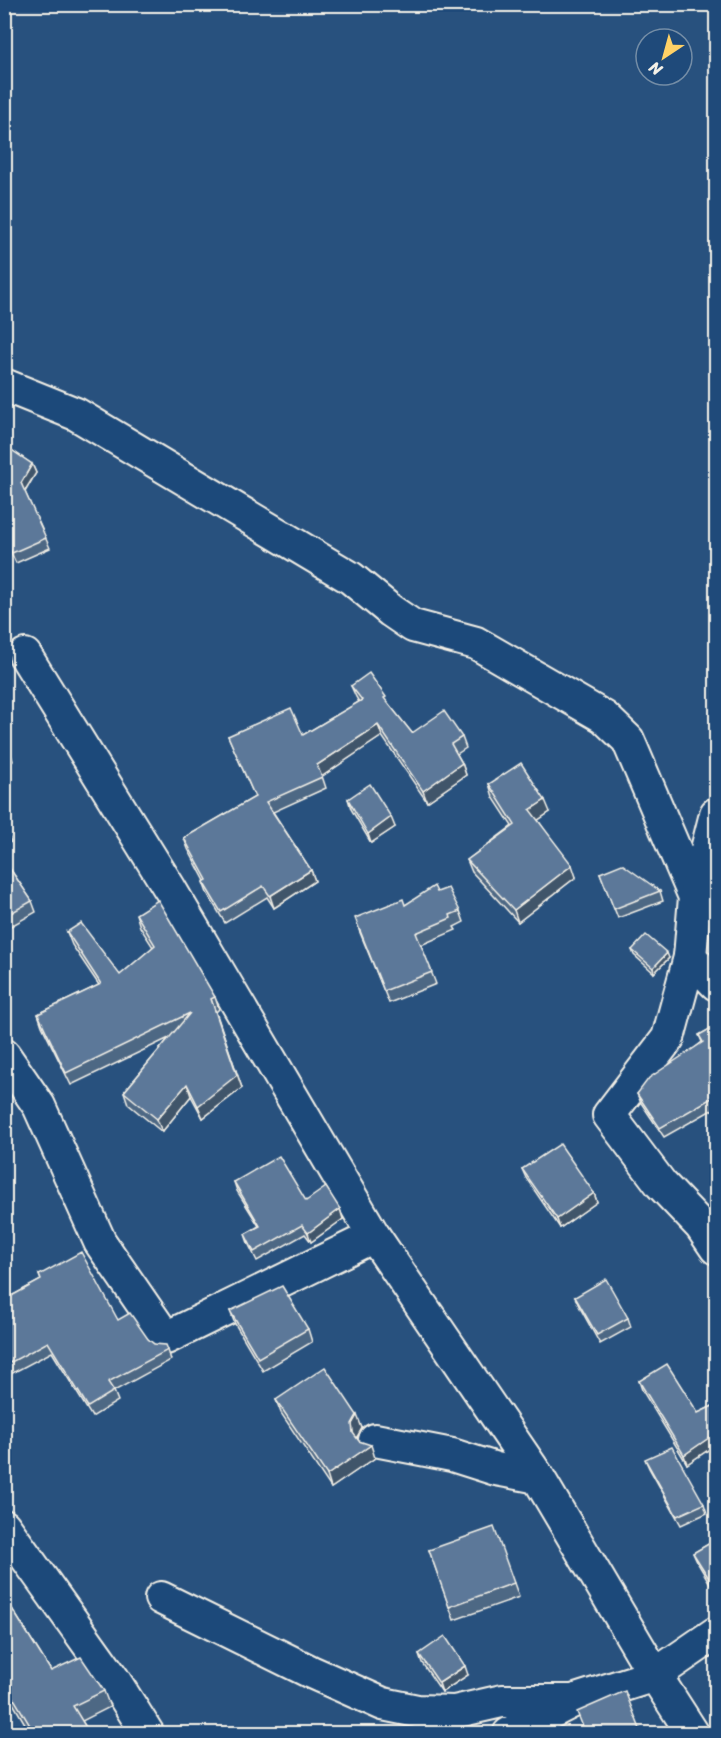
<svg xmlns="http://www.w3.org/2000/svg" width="721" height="1738" viewBox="0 0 721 1738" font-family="Sriracha,sans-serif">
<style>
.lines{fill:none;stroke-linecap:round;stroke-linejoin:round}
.minor-casing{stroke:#f4f1e8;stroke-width:36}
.minor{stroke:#1f4a7a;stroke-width:32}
.wall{fill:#4e6784;stroke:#f4f1e8;stroke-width:1.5}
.shaded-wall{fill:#40546b;stroke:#f4f1e8;stroke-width:1.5}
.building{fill:#5b7899;stroke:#f4f1e8;stroke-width:1.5}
</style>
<rect width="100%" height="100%" fill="#28517e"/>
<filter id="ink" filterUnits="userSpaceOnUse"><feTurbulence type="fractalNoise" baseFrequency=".0167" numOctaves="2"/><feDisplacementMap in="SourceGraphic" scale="12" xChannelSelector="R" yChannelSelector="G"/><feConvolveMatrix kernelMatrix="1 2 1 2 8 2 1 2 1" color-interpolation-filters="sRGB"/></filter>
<g filter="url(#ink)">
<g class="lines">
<defs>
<g id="minor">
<polyline points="4,385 76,414 351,578 391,611 413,626 476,643 604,717 628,740 695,897 690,957 668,1038 609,1115 661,1184 701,1226 716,1248"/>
<polyline points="25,655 170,889 374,1236 538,1477 655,1675 693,1734"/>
<polyline points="695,897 716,814"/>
<polyline points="690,957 716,984"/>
<polyline points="4,1055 39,1106 100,1242 166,1338 374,1236"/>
<polyline points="375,1440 452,1455 496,1469 538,1477"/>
<polyline points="4,1526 114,1680 148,1734"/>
<polyline points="161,1598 311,1672 383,1704 417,1711 454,1712 502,1701 573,1701"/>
<polyline points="509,1734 573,1701 655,1675 716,1633"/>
</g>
</defs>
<use href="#minor" class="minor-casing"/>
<use href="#minor" class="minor"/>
</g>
<g class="wall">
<polygon points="4,445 32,464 36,473 25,492 50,548 16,563 4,538"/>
<polygon points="351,686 388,703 412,733 462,737 466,748 457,754 462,763 466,775 427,802 382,736 322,776 326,788 273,812 311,870 315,881 274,908 267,897 225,923 207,893 203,882 205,881 188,849 184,838 255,797 228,736 303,735 359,702 356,697"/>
<polygon points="489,784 550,812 538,820 576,877 518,922 472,872 467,860 512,826 493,797"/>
<polygon points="348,799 395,827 371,843 351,809"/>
<polygon points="4,825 11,842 4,846"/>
<polygon points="4,860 32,901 36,912 4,930"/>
<polygon points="600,873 660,891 663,901 618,918"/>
<polygon points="437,892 460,911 464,922 454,927 456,930 421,945 436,984 389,1003 359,930 405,905"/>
<polygon points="136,914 215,997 219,1009 216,1012 242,1088 203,1118 191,1096 162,1132 128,1104 124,1092 169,1038 71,1085 42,1026 38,1014 99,985 72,945 67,932 120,975 153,947 140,927"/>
<polygon points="632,950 669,958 654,973 634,955"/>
<polygon points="717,1025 717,1107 664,1137 641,1103 637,1094 702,1042 699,1035"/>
<polygon points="522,1169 594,1193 597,1202 560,1228 526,1178"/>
<polygon points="234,1182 340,1209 343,1219 311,1242 305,1234 257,1261 248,1243 245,1234 259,1226 237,1191"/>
<polygon points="39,1275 118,1320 148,1339 154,1344 168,1350 171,1360 114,1391 118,1401 92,1417 52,1352 5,1377 4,1300 41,1280"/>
<polygon points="575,1297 628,1318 631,1327 600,1344 579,1306"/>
<polygon points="230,1311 308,1329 312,1342 263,1371 235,1324"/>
<polygon points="639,1381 698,1413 717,1404 717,1444 687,1464 642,1390"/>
<polygon points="276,1400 362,1428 357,1439 375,1458 331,1488 281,1413"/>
<polygon points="645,1459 704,1504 707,1513 681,1525 649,1468"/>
<polygon points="717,1539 717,1591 715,1592 697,1562 693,1553"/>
<polygon points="429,1550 514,1583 519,1597 454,1620"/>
<polygon points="4,1596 51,1671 104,1691 110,1707 82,1721 90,1734 31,1734 4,1688"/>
<polygon points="419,1654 468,1675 442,1692 422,1663"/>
</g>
<g class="shaded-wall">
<polygon points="32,464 36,473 24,492 21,483"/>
<polygon points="378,725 382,736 321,777 317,765"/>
<polygon points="10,751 13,761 4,767 4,754"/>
<polygon points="462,763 466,775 427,802 423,791"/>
<polygon points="545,800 550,812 535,822 530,810"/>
<polygon points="391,817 395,827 371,843 368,834"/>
<polygon points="572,865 576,877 518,922 514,910"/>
<polygon points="311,870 315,881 274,908 270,896"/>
<polygon points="667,953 669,958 654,973 653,968"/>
<polygon points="211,999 242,1088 203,1118 198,1106"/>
<polygon points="187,1084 191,1096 162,1132 157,1119"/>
<polygon points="594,1193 597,1202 560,1228 557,1219"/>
<polygon points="340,1209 343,1219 311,1242 308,1233"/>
<polygon points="357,1415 362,1428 357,1437 358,1446 353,1433 352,1424"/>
<polygon points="716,1433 717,1444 687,1464 684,1455"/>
<polygon points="371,1445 375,1458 331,1488 327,1475"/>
<polygon points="465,1666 468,1675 442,1692 439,1683"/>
</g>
<g class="building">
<polygon points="4,445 32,464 21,483 46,538 12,553 4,536"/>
<polygon points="369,673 386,697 384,698 412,733 444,711 462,737 451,744 462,763 423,791 378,725 317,765 322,777 266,802 311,870 270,896 263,886 221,912 203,882 207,880 184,838 255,797 228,736 291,708 303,735 362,700 351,686"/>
<polygon points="4,742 10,751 4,754"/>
<polygon points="521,763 545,800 530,810 572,865 514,910 467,860 515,825 489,784"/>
<polygon points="370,784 391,817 368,834 348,799"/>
<polygon points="4,825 8,831 4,833"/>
<polygon points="4,860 32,901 4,917"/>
<polygon points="622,864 660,891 614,909 600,873"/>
<polygon points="434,886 437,892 448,888 460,911 450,915 451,918 416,933 432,972 384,991 355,918 403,899 405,905"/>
<polygon points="158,900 215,997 211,999 237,1075 198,1106 187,1084 157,1119 124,1092 190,1013 66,1073 38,1014 101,984 67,932 81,923 120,975 155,945 136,914"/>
<polygon points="646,935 667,953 653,968 632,950"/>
<polygon points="717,940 717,951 714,948"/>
<polygon points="717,1025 717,1095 660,1128 637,1094 649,1078 703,1042 699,1035"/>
<polygon points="560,1144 594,1193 557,1219 522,1169"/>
<polygon points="279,1156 306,1201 326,1187 340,1209 308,1233 302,1225 254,1252 245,1234 260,1226 234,1182"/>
<polygon points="81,1252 118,1320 130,1313 148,1339 154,1344 166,1345 168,1350 108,1382 114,1391 88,1407 48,1342 4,1366 4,1300 41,1280 39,1275"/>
<polygon points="606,1279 628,1318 597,1335 575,1297"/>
<polygon points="282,1286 308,1329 258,1358 230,1311"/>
<polygon points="667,1364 698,1413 717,1404 717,1435 716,1433 684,1455 639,1381"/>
<polygon points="325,1367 357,1415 352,1424 353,1433 359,1441 371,1445 327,1475 276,1400"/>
<polygon points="672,1447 704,1504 677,1516 645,1459"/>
<polygon points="494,1527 514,1583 449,1607 429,1550"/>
<polygon points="717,1539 717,1580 712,1583 693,1553"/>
<polygon points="4,1596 51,1671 81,1657 104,1691 73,1706 90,1734 35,1734 4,1682"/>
<polygon points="445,1636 465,1666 439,1683 419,1654"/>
<polygon points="625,1691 642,1734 586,1734 577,1712"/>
</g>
</g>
<rect width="721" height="1738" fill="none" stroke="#1f4a7a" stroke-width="24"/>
<rect x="12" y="12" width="697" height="1714" fill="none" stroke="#f4f1e8" stroke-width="2" filter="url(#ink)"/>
<g transform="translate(664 57) rotate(216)"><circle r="28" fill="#1f4a7a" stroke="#748da6" stroke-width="1.5"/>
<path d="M0-4.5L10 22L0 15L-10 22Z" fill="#ffd166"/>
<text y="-9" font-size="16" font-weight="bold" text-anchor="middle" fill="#f4f1e8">N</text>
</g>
</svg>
